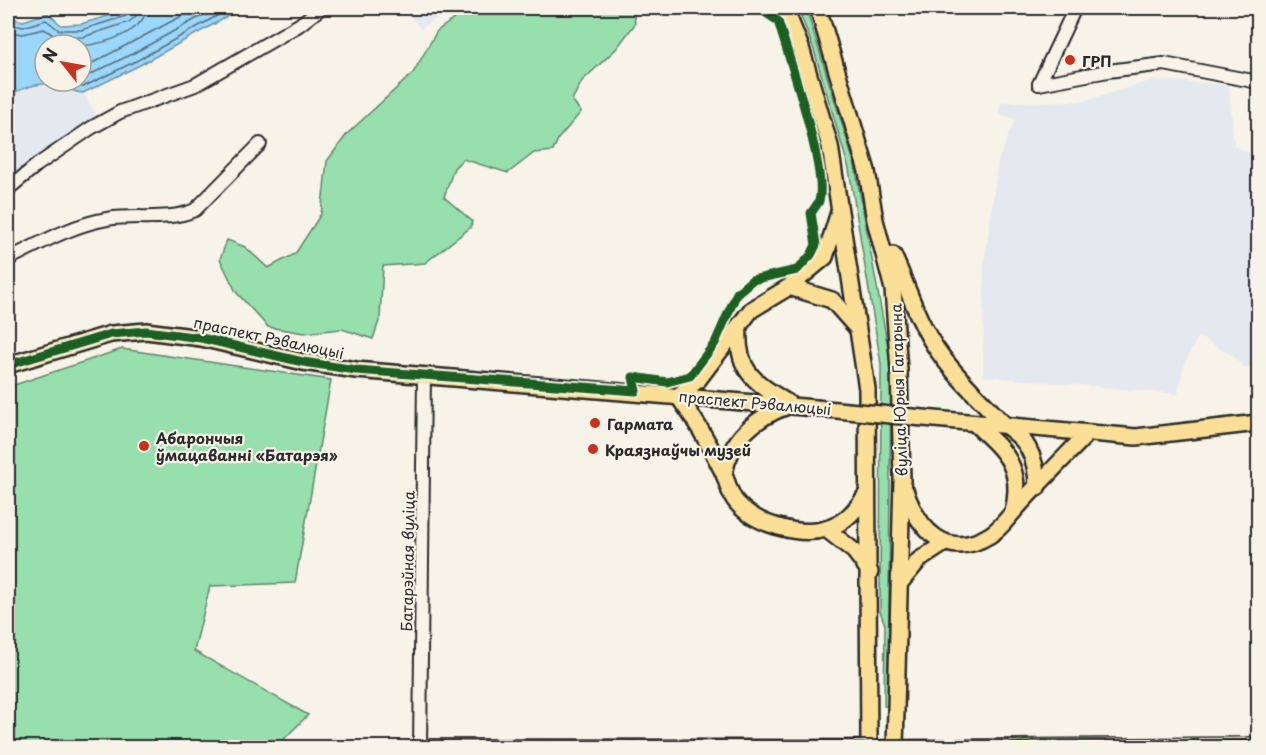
<svg xmlns="http://www.w3.org/2000/svg" width="1266" height="755" viewBox="0 0 1266 755" font-family="'Playpen Sans',sans-serif">
<style>
.built{fill:#e4e8ef}
.green{fill:#97dfad;stroke:#61856c;stroke-width:1.5}
.water{fill:#9ad7fb;stroke:#6e92a8;stroke-width:1.5;fill-rule:evenodd}
.lines{fill:none;stroke-linecap:round;stroke-linejoin:round}
.shore{stroke:#57707e;stroke-width:1.5}
.minor-casing{stroke:#2b2b2b;stroke-width:16}
.major-casing{stroke:#2b2b2b;stroke-width:20}
.minor{stroke:#f7f3e8;stroke-width:12}
.major{stroke:#fbdf96;stroke-width:15}
.major-bridge-casing{stroke:#2b2b2b;stroke-width:20;stroke-linecap:butt}
.major-bridge{stroke:#fbdf96;stroke-width:15}
.cycleway-casing{stroke:#f7f3e8;stroke-width:13}
.cycleway{stroke:#1b5e20;stroke-width:9}
.poi-dot{fill:#c8321e;stroke:#f7f3e8;stroke-width:2}
.labels{text-anchor:middle;dominant-baseline:central;stroke-width:4.5;stroke-linejoin:round;paint-order:stroke}
.poi-label{font-size:15px;font-weight:bold;fill:#2b2b2b;stroke:#f7f3e8;text-anchor:start}
.street-label{font-size:15px;fill:#2b2b2b;stroke:#f7f3e8}
</style>
<rect width="100%" height="100%" fill="#f7f3e8"/>
<filter id="ink" filterUnits="userSpaceOnUse"><feTurbulence type="fractalNoise" baseFrequency=".0167" numOctaves="2"/><feDisplacementMap in="SourceGraphic" scale="12" xChannelSelector="R" yChannelSelector="G"/><feConvolveMatrix kernelMatrix="1 2 1 2 8 2 1 2 1" color-interpolation-filters="sRGB"/></filter>
<g filter="url(#ink)">
<g class="built">
<polygon points="405,8 451,8 420,29"/>
<polygon points="1153,80 1229,85 1234,146 1256,156 1258,366 1245,368 1232,355 1198,336 1183,367 1178,394 983,376 984,266 998,161 1015,119 998,113 1002,102 1085,101"/>
<polygon points="49,83 74,93 83,93 96,115 8,181 8,95 19,90"/>
</g>
<g class="green">
<polygon points="469,8 633,8 635,24 616,49 582,81 572,100 581,112 558,139 553,151 534,153 508,173 463,159 454,168 444,197 472,221 471,227 425,263 383,266 380,318 373,339 342,329 304,333 268,327 236,292 220,259 227,240 245,247 268,268 295,254 321,214 327,161 347,134 413,73 437,31"/>
<polygon points="798,8 806,8 855,166 891,364 888,706 884,706 885,625 880,611 881,364 849,169 814,50"/>
<polygon points="122,349 331,380 295,583 210,586 194,651 308,715 276,747 8,747 8,387"/>
</g>
<path class="water" d="M8,8l2,10 13,3 25,-8 13,12 20,-1 54,-16h108l-103,57 -57,28c-12,-1 -21,-8 -33,-9 -12,-2 -31,6 -42,11zM45,45h36v36h-36z"/>
<g class="lines">
<g class="shore">
<polyline points="8,24 23,27 46,20 59,30 81,30 126,16 130,8"/>
<polyline points="8,32 23,34 44,29 58,38 83,37 129,22 136,16 137,8"/>
<path d="M81,46c22,-2 64,-13 65,-38"/>
<polyline points="81,69 197,8"/>
<polyline points="81,79 134,53 216,8"/>
<polyline points="60,81 83,87 138,60 231,8"/>
</g>
<defs>
<g id="minor">
<polyline points="1039,84 1108,71 1164,64 1258,82"/>
<polyline points="1039,84 1075,8"/>
<polyline points="8,189 37,165 91,128 120,112 195,85 299,25 321,8"/>
<path d="M8,259c31,-15 64,-34 99,-40 30,-5 60,3 88,-9l65,-66"/>
<polyline points="420,746 895,747 1258,744"/>
<polyline points="420,748 424,375"/>
</g>
<g id="major">
<polyline points="785,8 801,48 830,146 867,389 869,748"/>
<polyline points="818,8 867,171 875,220 893,289 899,370 902,479 895,748"/>
<path d="M893,255c15,32 24,66 45,96 18,26 42,48 64,71 9,9 20,14 26,26 7,12 9,26 9,40"/>
<polyline points="789,287 832,300 856,327"/>
<path d="M739,326c-3,45 14,55 49,77"/>
<polyline points="8,365 111,334 146,331 201,338 303,362 356,370 815,408"/>
<path d="M678,396c17,23 31,47 44,74 6,11 6,23 15,33 18,21 62,34 89,26 18,-5 32,-21 41,-36"/>
<polyline points="678,396 698,380 751,310 789,287 825,257 839,212"/>
<polyline points="967,422 1136,437 1258,423"/>
<path d="M974,423c31,28 50,44 39,89"/>
<path d="M724,474c6,-35 32,-57 64,-68"/>
<path d="M905,490c13,39 41,72 85,45 10,-6 16,-15 23,-23 23,-26 49,-52 73,-77"/>
<polyline points="826,529 854,551 870,572"/>
<polyline points="900,583 919,560 945,543"/>
</g>
</defs>
<use href="#minor" class="minor-casing"/>
<use href="#major" class="major-casing"/>
<use href="#minor" class="minor"/>
<use href="#major" class="major"/>
<defs>
<polyline id="major-bridge" points="815,408 967,422"/>
</defs>
<use href="#major-bridge" class="major-bridge-casing"/>
<use href="#major-bridge" class="major-bridge"/>
<defs>
<g id="cycleway">
<path d="M8,365l103,-31 35,-3 55,7 102,24 53,8 280,21 -3,-14 34,5 23,-6 25,-33 22,-50 15,-13 45,-10 14,-15 5,-10 -5,-32c2,-3 6,-8 8,-12 9,-29 -31,-146 -41,-180l-12,-8 -2,-5"/>
<polyline points="420,746 895,747 1258,744"/>
</g>
</defs>
<use href="#cycleway" class="cycleway-casing"/>
<use href="#cycleway" class="cycleway"/>
</g>
</g>
<g class="poi-dot">
<circle cx="1070" cy="60" r="6"/>
<circle cx="595" cy="423" r="6"/>
<circle cx="144" cy="446" r="6"/>
<circle cx="593" cy="449" r="6"/>
</g>
<g class="labels">
<g class="poi-label">
<text x="1082" y="60">ГРП</text>
<text x="607" y="423">Гармата</text>
<text x="156" y="437">Абарончыя<tspan x="156" dy="17">ўмацаванні «Батарэя»</tspan></text>
<text x="605" y="449">Краязнаўчы музей</text>
</g>
<g class="street-label">
<text transform="translate(269 337) rotate(12)">праспект Рэвалюцыі</text>
<text transform="translate(898 390) rotate(-92)">вуліца Юрыя Гагарына</text>
<text transform="translate(755 402) rotate(5)">праспект Рэвалюцыі</text>
<text transform="translate(407 561) rotate(-89)">Батарэйная вуліца</text>
</g>
</g>
<rect width="1266" height="755" fill="none" stroke="#f7f3e8" stroke-width="30"/>
<rect x="15" y="15" width="1236" height="725" fill="none" stroke="#2b2b2b" stroke-width="2" filter="url(#ink)"/>
<g transform="translate(63 63) rotate(301)"><circle r="28" fill="#f7f3e8" stroke="#a5a39c" stroke-width="1.5"/>
<path d="M0-4.5L10 22L0 15L-10 22Z" fill="#c8321e"/>
<text y="-9" font-size="16" font-weight="bold" text-anchor="middle" fill="#2b2b2b">N</text>
</g>
</svg>
